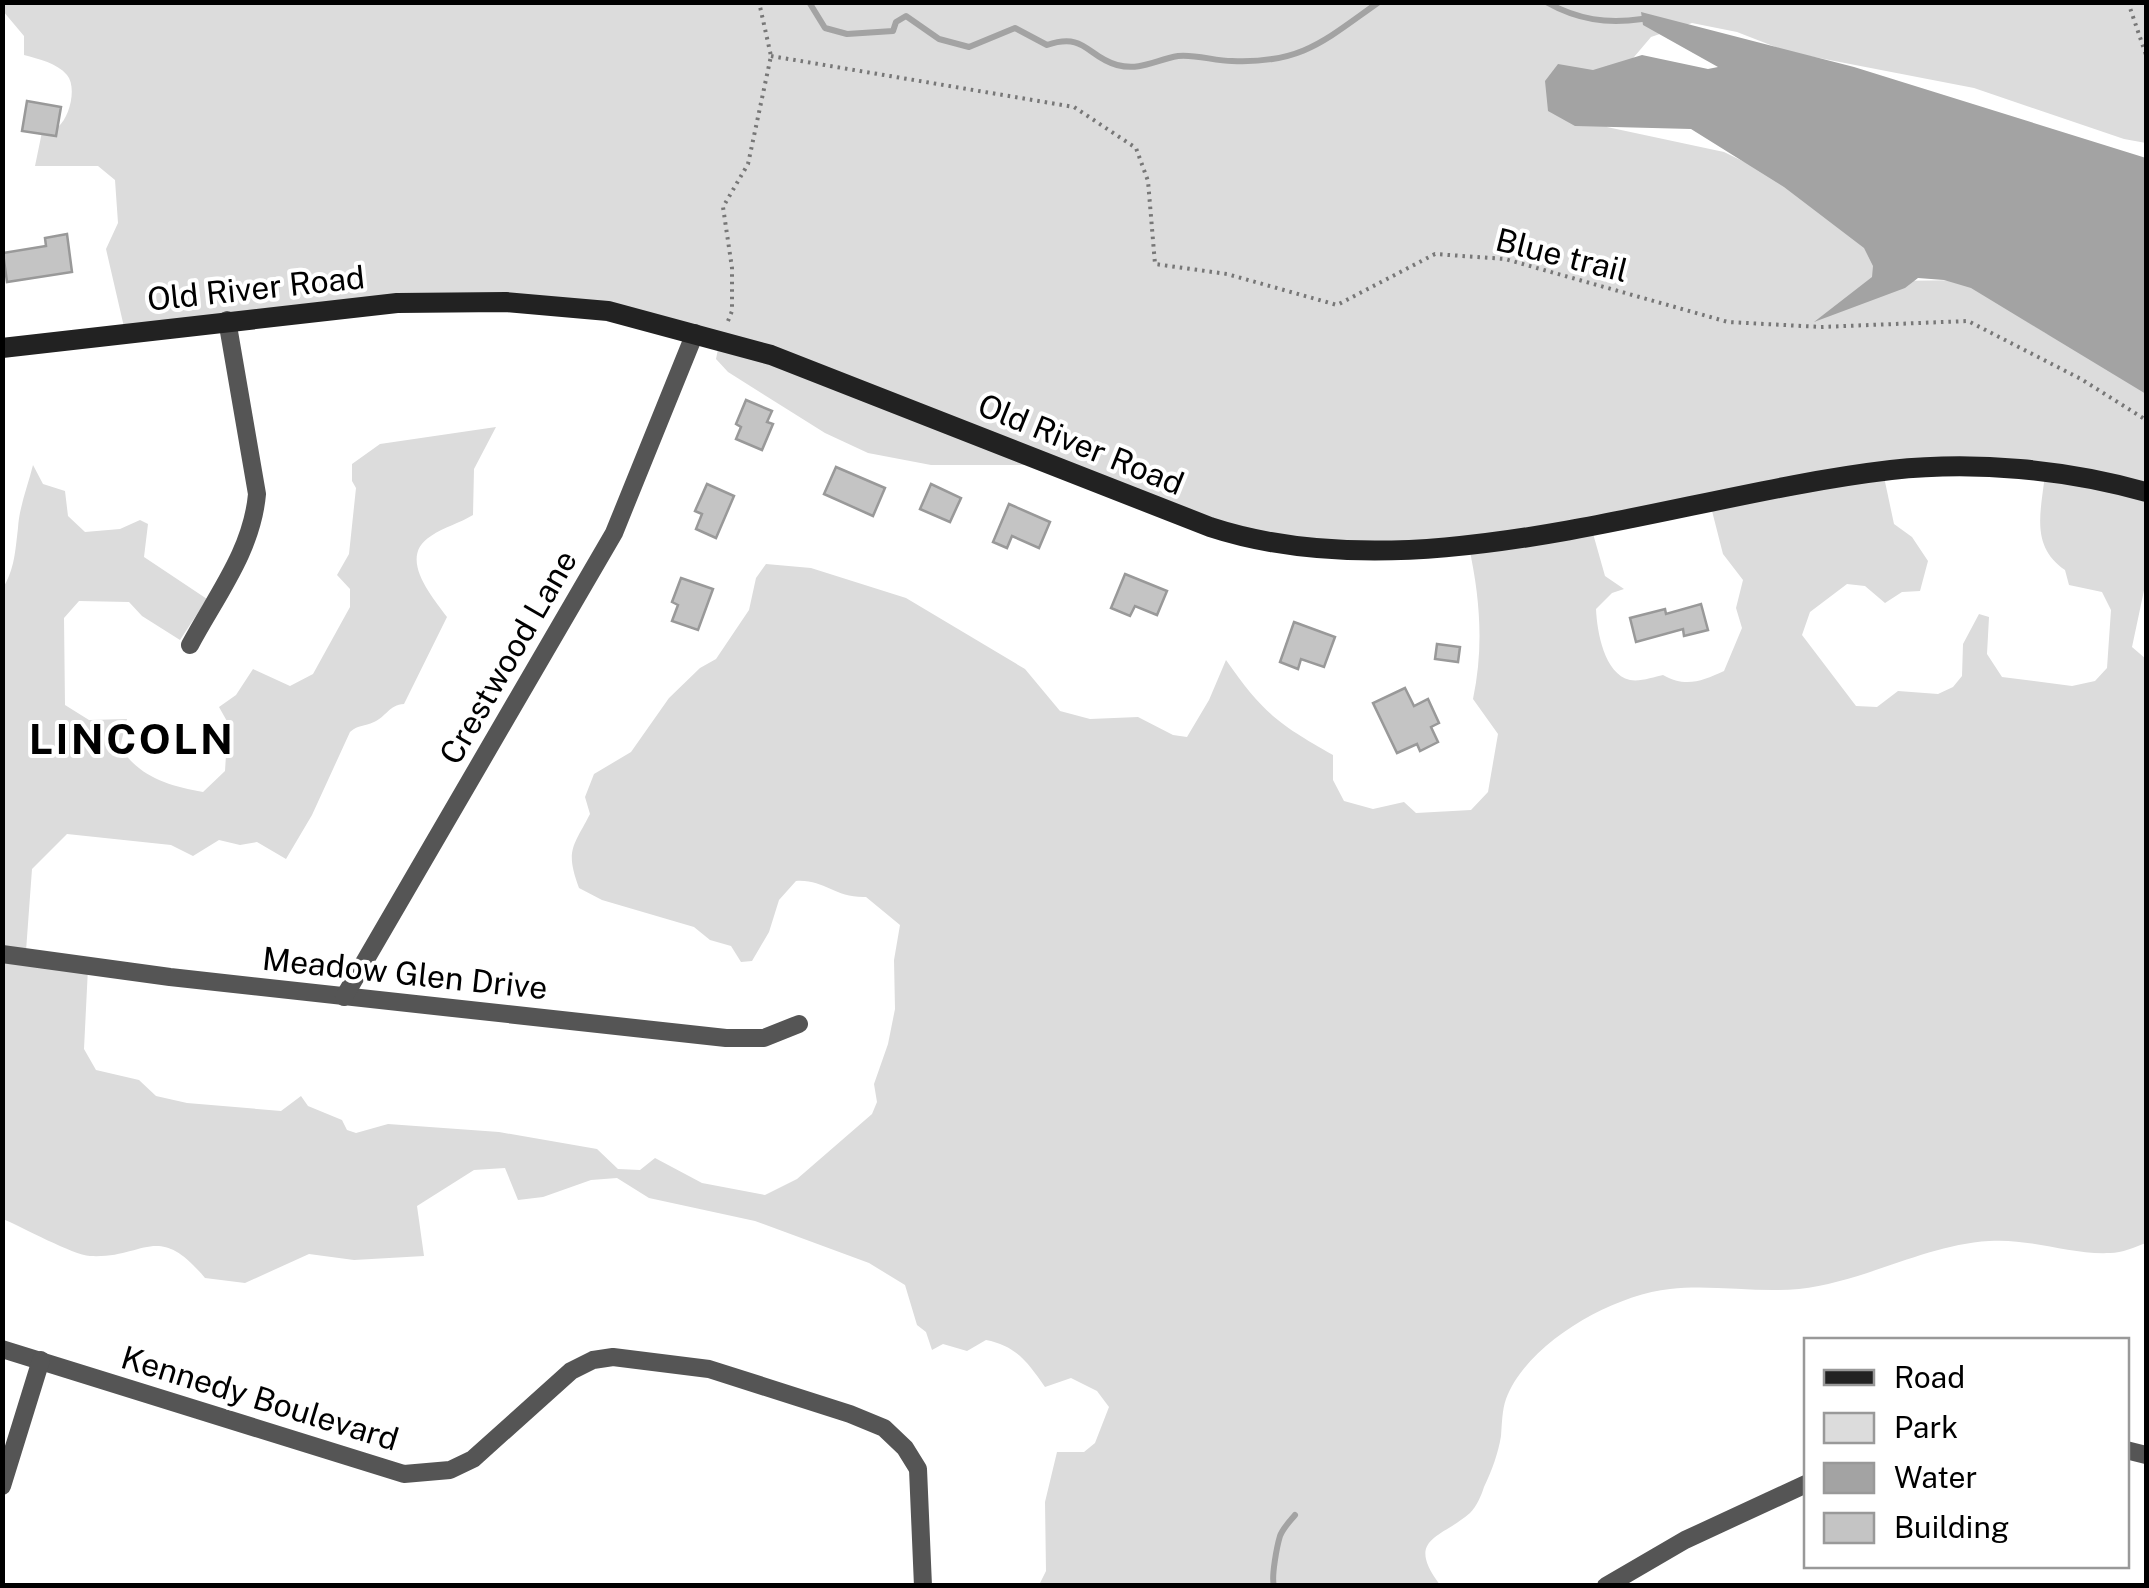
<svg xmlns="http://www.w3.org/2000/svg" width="2149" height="1588" viewBox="0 0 2149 1588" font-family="'Public Sans',sans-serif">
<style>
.green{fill:#dcdcdc;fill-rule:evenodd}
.water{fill:#a3a3a3}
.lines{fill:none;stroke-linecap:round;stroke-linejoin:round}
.stream{stroke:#a3a3a3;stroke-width:6}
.building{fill:#c4c4c4;stroke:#999;stroke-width:2.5}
.path{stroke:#777;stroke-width:4;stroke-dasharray:2.5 5;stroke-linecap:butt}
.street{stroke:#555;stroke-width:18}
.secondary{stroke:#222;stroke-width:20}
.labels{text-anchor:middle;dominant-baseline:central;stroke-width:8;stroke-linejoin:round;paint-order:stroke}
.street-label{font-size:32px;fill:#000;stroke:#fff}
.district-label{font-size:42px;font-weight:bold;letter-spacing:2.5px;fill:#000;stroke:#fff}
</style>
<rect width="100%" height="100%" fill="#fff"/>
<path class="green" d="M3,3h2143v140l-22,-4 -150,-51 -186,-36 -51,-20 -45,-9 -41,14 -28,33 -16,57 117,25 103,50 34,21 27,58 84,-1 37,30 38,24 30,4 69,39v204l-14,66 14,12v584c-11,4 -24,10 -36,10 -40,2 -79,-15 -121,-12 -65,4 -125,41 -190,48 -43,4 -87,-5 -129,0 -58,6 -143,54 -164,110 -4,11 -4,25 -5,37 -3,18 -9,34 -17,51 -3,9 -7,19 -14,26 -30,26 -65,25 -30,72h-401l7,-14 -1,-69 12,-50h27l11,-9 14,-36 -12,-16 -26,-13 -26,9c-17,-24 -28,-41 -59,-47l-19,11 -24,-7 -11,6 -6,-18 -9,-7 -12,-40 -36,-22 -114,-42 -106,-23 -32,-20 -26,2 -48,17 -25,3 -13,-32 -31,2 -57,36 7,50 -70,4 -45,-6 -64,29 -40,-5c-48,-58 -60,-19 -115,-22 -17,-1 -68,-29 -87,-37l-1,-629c13,-22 13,-38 16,-62 1,-20 10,-43 15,-63l10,19 22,7 3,25 17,16 35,-3 20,-9 8,4 -4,33 63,42 -27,41 -38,-24 -13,-14 -50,-1 -15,17 1,87 24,15 38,-1 -7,28c19,30 49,39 83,45l22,-21 3,-48 -9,-16 17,-12 17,-26 37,17 23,-12 37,-67v-18l-13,-14 12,-21 7,-66 -4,-7v-17l28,-20 116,-17 -22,42 -1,46c-13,8 -29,12 -42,21 -34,21 1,60 16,81l-43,87c-15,1 -18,13 -30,18 -10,5 -15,2 -24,10l-38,83 -26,44 -29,-17 -17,3 -21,-5 -26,16 -22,-11 -104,-11 -35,35 -6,82 62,17 -4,81 12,21 43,10 17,16 31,7 94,8 20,-15 7,10 34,14 5,10 9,3 32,-9 111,8 98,17 21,20 22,1 15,-12 47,25 63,12 32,-16 75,-65 5,-12 -3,-18 14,-40 7,-35 -1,-49 6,-35 -34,-28c-32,1 -42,-18 -70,-16l-17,19 -10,32 -17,29 -11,1 -10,-16 -21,-6 -16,-13 -92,-27 -23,-12c-14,-38 -6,-41 11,-74l-5,-17 9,-23 37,-22 38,-54 31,-30 16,-9 33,-49 7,-32 10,-14 45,4 95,30 119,71 35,42 30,8 48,-2 35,18 14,2 22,-37 17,-40c37,53 52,64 107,95v25l11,21 29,8 31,-7 12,11 55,-3 17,-18 10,-58 -25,-35c11,-52 7,-101 -4,-152l-162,-1 -280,-81h-96l-63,-12 -43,-20 -97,-61 -12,-13 4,-20 -212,-43 -384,31 -18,-78 12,-26 -3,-43 -17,-14h-63l7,-34c6,-1 11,-2 16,-5 12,-10 19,-40 9,-52 -10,-12 -28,-16 -43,-20v-19l-21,-25zM2045,474c-4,38 -15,72 20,96l4,15 33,7 9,18 -4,58 -12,13 -23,5 -70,-9 -15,-23 2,-37 -10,-3 -16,30 -1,32 -9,11 -15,7 -40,-3 -21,16 -21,-1 -54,-71 8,-23 37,-28 18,2 20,17 17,-11 18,-1 8,-30 -16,-24 -18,-13 -10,-47zM1711,507l12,47 20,26 -7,28 6,20 -18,43c-22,10 -38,17 -61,4 -9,2 -23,7 -33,5 -26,-6 -33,-49 -34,-71l16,-16 12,-4 -19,-13 -13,-46z"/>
<polygon class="water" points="1641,12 1854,67 2146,158 2146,394 1971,288 1944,280 1918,278 1905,288 1814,322 1872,277 1873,266 1864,248 1784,187 1691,129 1575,126 1548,111 1545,81 1558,64 1593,70 1642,55 1708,69 1718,67 1643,25"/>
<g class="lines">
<g class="stream">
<path d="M809,2l16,26 22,6 46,-3 3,-9 10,-6 33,23 30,8 46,-19 32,17c39,-13 40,12 70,20 24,6 38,-5 61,-9 17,-2 37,5 54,5 70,3 93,-21 147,-59"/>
<path d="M1546,2c32,18 61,22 96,17"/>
<path d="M1274,1586c-3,-9 3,-40 6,-50 3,-8 10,-15 15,-21"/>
</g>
</g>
<g class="building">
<polygon points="27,101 61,107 56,136 22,131"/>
<polygon points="67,234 72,272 7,282 3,253 46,246 45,238"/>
<polygon points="746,400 772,411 767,422 773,424 762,450 736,439 741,427 736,424"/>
<polygon points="836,467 885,488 873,516 824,494"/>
<polygon points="707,484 734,496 716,538 696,529 702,514 695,511"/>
<polygon points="931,484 961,498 950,522 920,509"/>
<polygon points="1009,504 1050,522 1039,548 1012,536 1007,548 993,542"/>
<polygon points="1125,574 1167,591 1157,615 1135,606 1130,616 1111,608"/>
<polygon points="681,578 713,589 698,630 672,621 678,605 672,602"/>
<polygon points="1701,604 1708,630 1684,636 1683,629 1636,642 1630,618 1665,609 1666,614"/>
<polygon points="1294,622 1335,637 1324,667 1301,659 1298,669 1280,662"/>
<polygon points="1437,644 1460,647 1458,662 1435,659"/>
<polygon points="1405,688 1414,706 1428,699 1439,723 1431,727 1438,742 1420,751 1417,744 1397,753 1373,703"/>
</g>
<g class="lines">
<g class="path">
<polyline points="2128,2 2146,55"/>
<polyline points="771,56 1074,107 1136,148 1148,181 1155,264 1227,274 1337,305 1435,254 1505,259 1728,322 1821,327 1968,321 2081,379 2146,420"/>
<polyline points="728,321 732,311 732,268 723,207 748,164 771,56 759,2"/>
</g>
<g class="street">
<path d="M190,645c26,-49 62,-94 67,-151l-30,-174"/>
<polyline points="2,954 170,977 726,1038 764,1038 799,1024"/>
<polyline points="344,997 614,533 695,333"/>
<polyline points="2,1349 404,1474 450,1470 473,1459 571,1371 593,1360 613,1357 709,1369 850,1414 884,1428 905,1448 918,1469 923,1586"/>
<polyline points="2126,1450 2146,1455"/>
<polyline points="2,1486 41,1360"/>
<polyline points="1606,1586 1685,1540 1806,1484"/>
</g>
<path class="secondary" d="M2,348l395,-45 109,-1 102,9 163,44 439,172c211,69 466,-32 681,-57 84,-9 174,-1 255,22"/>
</g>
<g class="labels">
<g class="street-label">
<text transform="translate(1562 255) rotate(14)">Blue trail</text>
<text transform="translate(256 288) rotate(-6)">Old River Road</text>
<text transform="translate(1081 444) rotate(22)">Old River Road</text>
<text transform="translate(508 657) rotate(-60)">Crestwood Lane</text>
<text transform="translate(405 973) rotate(6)">Meadow Glen Drive</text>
<text transform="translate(260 1398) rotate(17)">Kennedy Boulevard</text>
</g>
<g class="district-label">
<text x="132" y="738">LINCOLN</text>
</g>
</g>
<rect width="2149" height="1588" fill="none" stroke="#000000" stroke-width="10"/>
<rect x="1804" y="1338" width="325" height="230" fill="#ffffff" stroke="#999999" stroke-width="2.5"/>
<rect x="1824" y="1370" width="50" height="15" fill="#222222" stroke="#999999" stroke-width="2.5"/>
<text x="1894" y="1388" font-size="30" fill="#000000">Road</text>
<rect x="1824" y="1413" width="50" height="30" fill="#dcdcdc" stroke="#999999" stroke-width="2.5"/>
<text x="1894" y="1438" font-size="30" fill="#000000">Park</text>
<rect x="1824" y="1463" width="50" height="30" fill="#a3a3a3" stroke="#999999" stroke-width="2.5"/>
<text x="1894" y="1488" font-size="30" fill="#000000">Water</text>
<rect x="1824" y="1513" width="50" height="30" fill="#c4c4c4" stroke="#999999" stroke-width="2.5"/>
<text x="1894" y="1538" font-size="30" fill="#000000">Building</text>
</svg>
